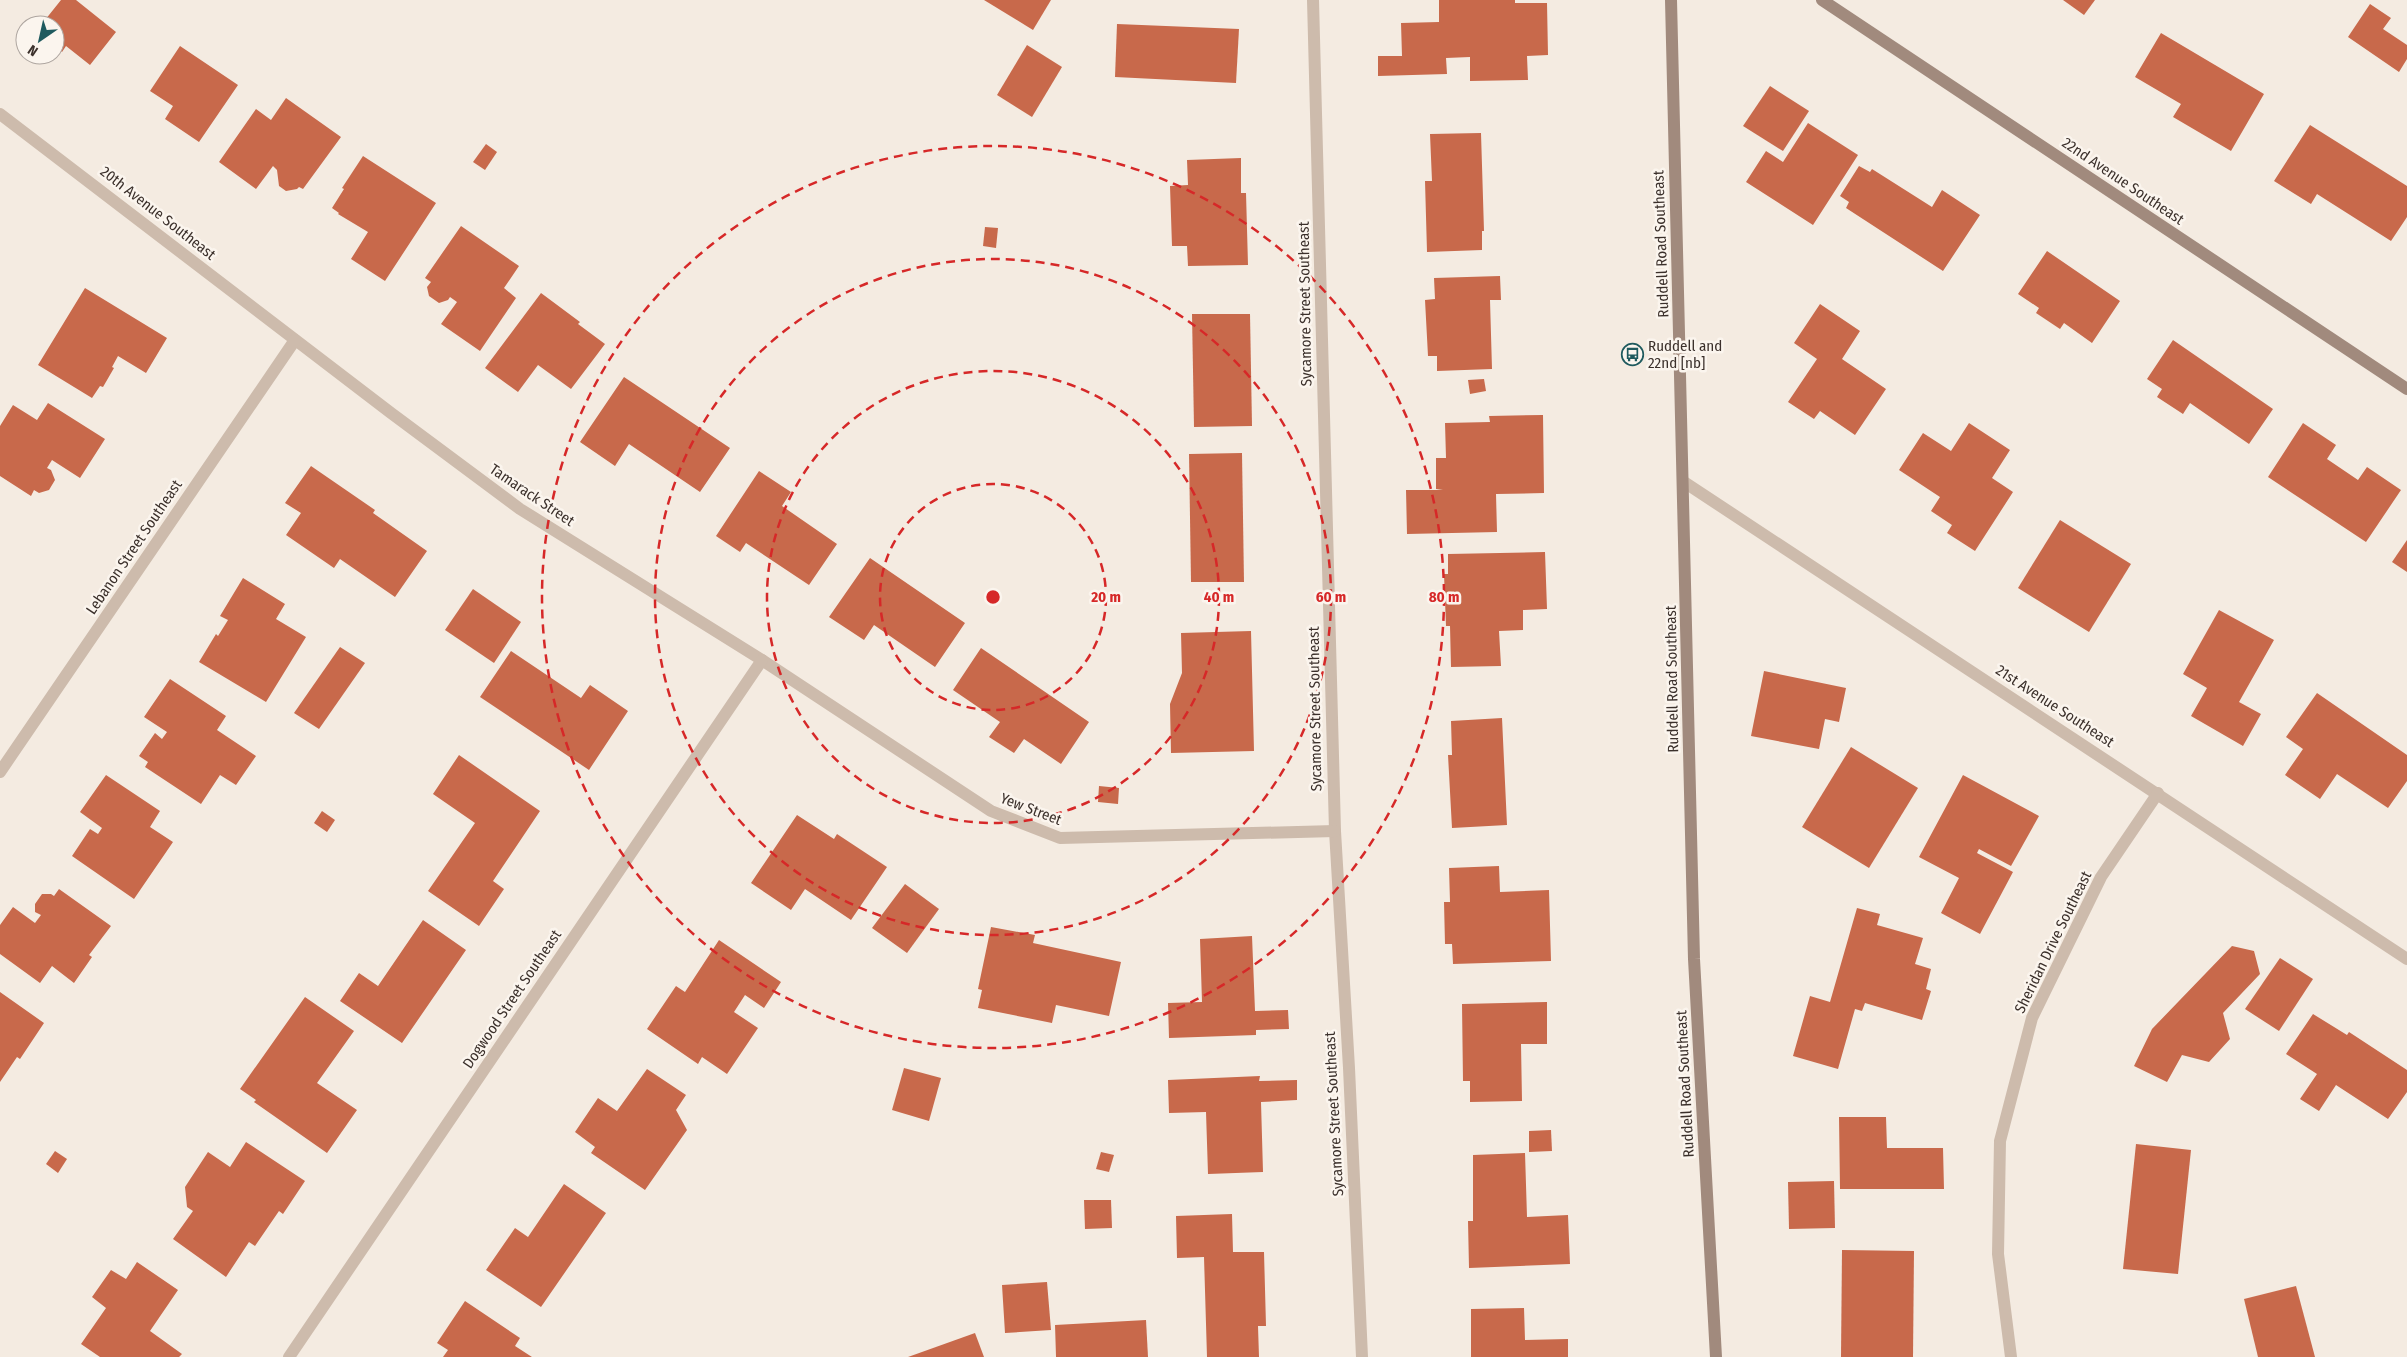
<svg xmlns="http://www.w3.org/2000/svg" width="2407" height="1357" viewBox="0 0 2407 1357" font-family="'Fira Sans Condensed',sans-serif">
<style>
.building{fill:#c8694b}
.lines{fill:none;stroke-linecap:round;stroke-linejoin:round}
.street{stroke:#cdbbac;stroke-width:12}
.secondary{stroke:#a18a7d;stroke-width:12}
.ring{fill:none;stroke:#d62828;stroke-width:2.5;stroke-dasharray:9 6}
.labels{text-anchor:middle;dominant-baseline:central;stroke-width:5;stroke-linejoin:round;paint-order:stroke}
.street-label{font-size:15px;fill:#3b302b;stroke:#fbf5ee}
.poi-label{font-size:15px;fill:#3b302b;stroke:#fbf5ee;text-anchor:start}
.centre{fill:#d62828;stroke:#fbf5ee;stroke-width:2.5}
.ring-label{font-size:15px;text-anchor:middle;font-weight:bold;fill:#d62828;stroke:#fbf5ee;stroke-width:5;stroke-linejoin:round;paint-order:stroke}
</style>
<rect width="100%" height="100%" fill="#f4ebe1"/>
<g class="building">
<polygon points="61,0 76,0 116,32 90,65 66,46 62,52 55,46 55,25 41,25"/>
<polygon points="984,0 1051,0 1033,30"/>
<polygon points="1439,0 1515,0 1515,3 1547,3 1548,55 1527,56 1528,80 1470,81 1470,57 1446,58 1447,74 1378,76 1378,56 1402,56 1401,23 1439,22"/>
<polygon points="2063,0 2095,0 2084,15"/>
<polygon points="2370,4 2391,18 2383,29 2407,45 2407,59 2399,72 2348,37"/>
<polygon points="1117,24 1239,29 1236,83 1115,77"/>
<polygon points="2161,33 2264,94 2231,151 2173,117 2181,104 2135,77"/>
<polygon points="1027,45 1062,67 1032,117 997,95"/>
<polygon points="180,46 238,85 199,142 165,119 173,106 150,91"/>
<polygon points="1770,86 1809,111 1783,151 1743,126"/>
<polygon points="286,98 341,137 303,189 299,187 297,189 286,191 279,186 277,170 273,166 256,189 219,162 256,109 271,120"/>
<polygon points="1808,123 1858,155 1813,225 1746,182 1766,151 1783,162"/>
<polygon points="2310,125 2407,186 2407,217 2391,241 2317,194 2311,204 2274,181"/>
<polygon points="1481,133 1484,231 1482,231 1482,250 1427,252 1425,181 1432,181 1430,134"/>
<polygon points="486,144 497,152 485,170 473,162"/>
<polygon points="363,156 436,203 385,281 351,259 368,232 338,214 339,213 332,208 344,189 342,188"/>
<polygon points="1241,158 1241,193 1246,193 1248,265 1188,266 1187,246 1172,246 1170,186 1188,185 1187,160"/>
<polygon points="1859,166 1870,172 1872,169 1932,207 1942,190 1980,215 1943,271 1846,208 1849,202 1840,196"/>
<polygon points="461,226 519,266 504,288 516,298 480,351 441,324 457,302 450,297 448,300 439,303 429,296 427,287 431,282 425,278"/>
<polygon points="985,227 998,228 996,248 983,246"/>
<polygon points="2047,251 2120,301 2092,343 2064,323 2060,329 2036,313 2039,308 2018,294"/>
<polygon points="1500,276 1501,300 1490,300 1492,369 1437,371 1437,356 1428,356 1425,300 1435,299 1434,278"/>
<polygon points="85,288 167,338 146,373 118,356 112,367 114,368 103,387 100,386 92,398 38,365"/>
<polygon points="541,293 580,322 578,324 605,344 571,389 538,365 518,392 485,368"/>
<polygon points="1820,304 1860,331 1842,359 1886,389 1855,435 1820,411 1814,419 1788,402 1817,359 1794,343"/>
<polygon points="1192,314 1250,314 1252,426 1194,427"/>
<polygon points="2173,340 2273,409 2249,444 2190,403 2183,414 2157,397 2162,389 2147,379"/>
<polygon points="624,377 730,448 700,492 629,444 615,466 580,442"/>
<polygon points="1484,379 1486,391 1470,394 1468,380"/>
<polygon points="48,403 105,439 80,478 52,460 47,468 51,470 55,480 49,490 39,493 34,490 31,496 0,476 0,426 13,405 37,420"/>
<polygon points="1543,415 1544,493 1496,494 1497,532 1407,534 1406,490 1443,490 1436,489 1436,458 1446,458 1445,423 1490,422 1489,416"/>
<polygon points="1969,423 2010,450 1992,478 2013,492 1975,551 1947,533 1952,525 1931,511 1940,497 1899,470 1923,433 1951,451"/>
<polygon points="2303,423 2336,445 2327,459 2358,480 2367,467 2401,490 2366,542 2268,477"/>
<polygon points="1242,453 1244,582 1191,582 1189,454"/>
<polygon points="311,466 375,510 373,513 427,551 395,597 340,559 334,568 286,535 301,513 285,503"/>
<polygon points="759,471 791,492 782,506 837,544 809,585 746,543 740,552 716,536"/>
<polygon points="2060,520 2131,564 2089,632 2018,588"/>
<polygon points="2407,540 2407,572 2392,562"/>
<polygon points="1545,552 1547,609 1523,610 1523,630 1499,631 1501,666 1451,667 1450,626 1446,626 1444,574 1448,574 1448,554"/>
<polygon points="870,558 965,623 935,667 874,625 864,640 829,617"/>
<polygon points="243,578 285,604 276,619 306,637 266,702 199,662 216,634 218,636 228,620 220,616"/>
<polygon points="473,589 521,622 494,663 445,630"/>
<polygon points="2219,610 2274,640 2239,702 2261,714 2243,746 2191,716 2207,688 2183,674"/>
<polygon points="1251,631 1254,751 1171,753 1170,704 1182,673 1181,633"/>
<polygon points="340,647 365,663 319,729 294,713"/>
<polygon points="981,648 1089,722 1061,764 1024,739 1014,753 989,737 1000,722 953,690"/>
<polygon points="511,651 581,698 590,685 628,711 589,770 480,697"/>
<polygon points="1764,671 1846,688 1839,722 1825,719 1819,749 1751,736"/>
<polygon points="170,679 226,716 217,730 256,756 236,785 220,775 201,804 145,767 148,762 139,756 155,733 162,739 167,732 144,717"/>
<polygon points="2317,693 2407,755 2407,781 2388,808 2337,774 2320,799 2285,775 2303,749 2286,737"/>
<polygon points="1502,718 1507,825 1452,828 1448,755 1452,755 1451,721"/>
<polygon points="1851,747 1918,788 1869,868 1802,827"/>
<polygon points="459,755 540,811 493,881 504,889 479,926 428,891 475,823 433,794"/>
<polygon points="106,775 160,811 150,827 173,842 134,899 72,856 90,829 98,834 102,828 80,812"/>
<polygon points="1963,775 2039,816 2011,866 1979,849 1977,853 2013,872 1980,934 1941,913 1959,878 1919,857"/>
<polygon points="1099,786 1119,788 1118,804 1098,802"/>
<polygon points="322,811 335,820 327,832 314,823"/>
<polygon points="797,815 834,839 837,834 887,867 851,920 805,889 791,910 751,883"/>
<polygon points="1499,866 1500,892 1549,890 1551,961 1453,964 1452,944 1445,944 1444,902 1450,902 1449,868"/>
<polygon points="905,884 939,909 907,953 872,928"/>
<polygon points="59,889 111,926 89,955 92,957 74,983 52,966 40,983 0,954 0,925 13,907 35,923 41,915 35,912 35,904 42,894 51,894 54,896"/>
<polygon points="1857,908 1880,914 1877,925 1923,938 1915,964 1931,969 1926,989 1931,991 1922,1020 1865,1003 1862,1011 1855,1009 1838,1069 1793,1056 1810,996 1830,1002"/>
<polygon points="423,920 466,950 402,1043 340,1001 359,973 378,986"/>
<polygon points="991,927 1035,935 1033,943 1121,962 1109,1016 1056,1005 1052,1023 978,1008 982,990 978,989"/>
<polygon points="1252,936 1255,1011 1288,1010 1289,1029 1256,1030 1256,1035 1169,1038 1168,1003 1202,1002 1200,939"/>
<polygon points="719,940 781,982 764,1008 745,995 734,1012 758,1028 727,1074 702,1057 698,1064 647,1029 676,986 685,992"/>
<polygon points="2232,946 2254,951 2260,974 2223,1013 2230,1039 2209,1062 2182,1055 2167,1082 2134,1066 2152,1029"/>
<polygon points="2280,958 2313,979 2279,1031 2245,1009"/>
<polygon points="0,992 44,1023 20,1059 17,1057 0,1082"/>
<polygon points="305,997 354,1031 317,1083 357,1110 327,1153 254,1102 256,1100 240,1089"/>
<polygon points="1547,1002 1547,1044 1521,1044 1522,1101 1470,1102 1470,1081 1463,1081 1462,1004"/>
<polygon points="2313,1014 2347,1035 2349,1032 2407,1070 2407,1092 2388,1119 2336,1085 2319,1111 2300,1099 2317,1074 2286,1054"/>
<polygon points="904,1068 941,1078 929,1121 892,1110"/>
<polygon points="647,1069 686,1095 676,1110 687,1130 645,1190 591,1153 595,1147 575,1132 598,1098 617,1111"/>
<polygon points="1260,1076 1259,1081 1297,1080 1297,1100 1261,1102 1263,1172 1208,1174 1206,1112 1169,1113 1168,1080"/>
<polygon points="1839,1117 1886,1117 1887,1148 1943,1148 1944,1189 1840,1189"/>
<polygon points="1551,1130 1552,1151 1529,1152 1529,1131"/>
<polygon points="246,1142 305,1181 283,1214 279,1211 255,1246 249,1242 226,1277 173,1239 193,1211 187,1207 185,1187 208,1152 230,1167"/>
<polygon points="2136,1144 2191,1150 2178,1274 2123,1269"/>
<polygon points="55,1151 67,1159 58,1173 46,1164"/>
<polygon points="1101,1152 1114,1155 1109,1172 1096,1169"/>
<polygon points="1525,1153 1527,1217 1568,1215 1570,1264 1469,1268 1468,1221 1473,1221 1473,1155"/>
<polygon points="1834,1181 1835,1228 1789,1229 1788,1182"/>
<polygon points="564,1184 606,1213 541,1307 486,1270 515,1228 528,1237"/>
<polygon points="1084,1200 1111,1200 1112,1228 1085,1229"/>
<polygon points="1232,1214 1233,1252 1264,1252 1266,1326 1258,1326 1259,1357 1207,1357 1204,1257 1177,1258 1176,1216"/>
<polygon points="1842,1250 1914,1251 1913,1357 1841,1357"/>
<polygon points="137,1262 178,1290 150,1331 182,1354 179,1357 100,1357 81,1344 106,1308 92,1297 111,1270 126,1279"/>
<polygon points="1047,1282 1051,1330 1005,1333 1002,1285"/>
<polygon points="2296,1286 2315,1357 2258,1357 2244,1299"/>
<polygon points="465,1301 520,1338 515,1346 532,1357 443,1357 448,1350 437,1343"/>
<polygon points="1524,1308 1525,1340 1568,1339 1568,1357 1471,1357 1471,1309"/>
<polygon points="1146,1320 1148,1357 1056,1357 1055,1325"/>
<polygon points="975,1333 984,1357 908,1357"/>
</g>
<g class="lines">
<g class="street">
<polyline points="1313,0 1335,831 1349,1068 1362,1357"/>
<polyline points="0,114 391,413 520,509 762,660 991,811 1060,838 1335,831"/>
<polyline points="1684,482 2407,959"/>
<polyline points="0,772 295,340"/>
<polyline points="289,1357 762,660"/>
<polyline points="2011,1357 1998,1254 2000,1141 2032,1018 2101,877 2158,793"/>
</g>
<g class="secondary">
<polyline points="1671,0 1694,959 1716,1357"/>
<polyline points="1822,0 2407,389"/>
</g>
</g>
<g class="ring">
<circle cx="993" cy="597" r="113"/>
<circle cx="993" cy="597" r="226"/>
<circle cx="993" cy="597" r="338"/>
<circle cx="993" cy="597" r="451"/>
</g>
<defs>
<symbol id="bus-ring" viewBox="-11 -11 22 22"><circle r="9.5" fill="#fbf5ee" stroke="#1f5a5e" stroke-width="1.5"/><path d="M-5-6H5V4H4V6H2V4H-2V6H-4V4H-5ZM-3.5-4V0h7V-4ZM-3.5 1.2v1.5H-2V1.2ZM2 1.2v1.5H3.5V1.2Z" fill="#1f5a5e"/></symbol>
</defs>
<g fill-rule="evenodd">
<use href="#bus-ring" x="1620" y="342" width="25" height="25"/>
</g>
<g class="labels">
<g class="street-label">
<text transform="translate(2123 181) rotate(34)">22nd Avenue Southeast</text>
<text transform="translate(158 213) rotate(38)">20th Avenue Southeast</text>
<text transform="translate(1661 244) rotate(-92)">Ruddell Road Southeast</text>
<text transform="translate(1305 304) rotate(-91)">Sycamore Street Southeast</text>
<text transform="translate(532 495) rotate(34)">Tamarack Street</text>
<text transform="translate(134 547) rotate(-56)">Lebanon Street Southeast</text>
<text transform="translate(1672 679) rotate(-91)">Ruddell Road Southeast</text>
<text transform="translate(2055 706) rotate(33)">21st Avenue Southeast</text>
<text transform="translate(1315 709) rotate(-91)">Sycamore Street Southeast</text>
<text transform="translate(1031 809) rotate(21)">Yew Street</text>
<text transform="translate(2053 942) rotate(-64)">Sheridan Drive Southeast</text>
<text transform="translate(512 999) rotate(-56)">Dogwood Street Southeast</text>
<text transform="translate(1685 1084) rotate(-93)">Ruddell Road Southeast</text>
<text transform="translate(1334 1114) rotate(-93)">Sycamore Street Southeast</text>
</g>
<g class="poi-label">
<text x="1648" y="346">Ruddell and<tspan x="1648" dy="17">22nd [nb]</tspan></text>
</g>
</g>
<circle cx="993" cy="597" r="8" class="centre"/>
<g class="ring-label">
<text x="1106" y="602">20 m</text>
<text x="1219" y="602">40 m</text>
<text x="1331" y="602">60 m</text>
<text x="1444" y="602">80 m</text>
</g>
<g transform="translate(40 40) rotate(214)"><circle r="24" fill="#fbf5ee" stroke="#aea6a0"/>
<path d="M0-4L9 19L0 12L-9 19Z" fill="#1f5a5e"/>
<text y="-8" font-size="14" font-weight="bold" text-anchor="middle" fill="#3b302b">N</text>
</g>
</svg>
